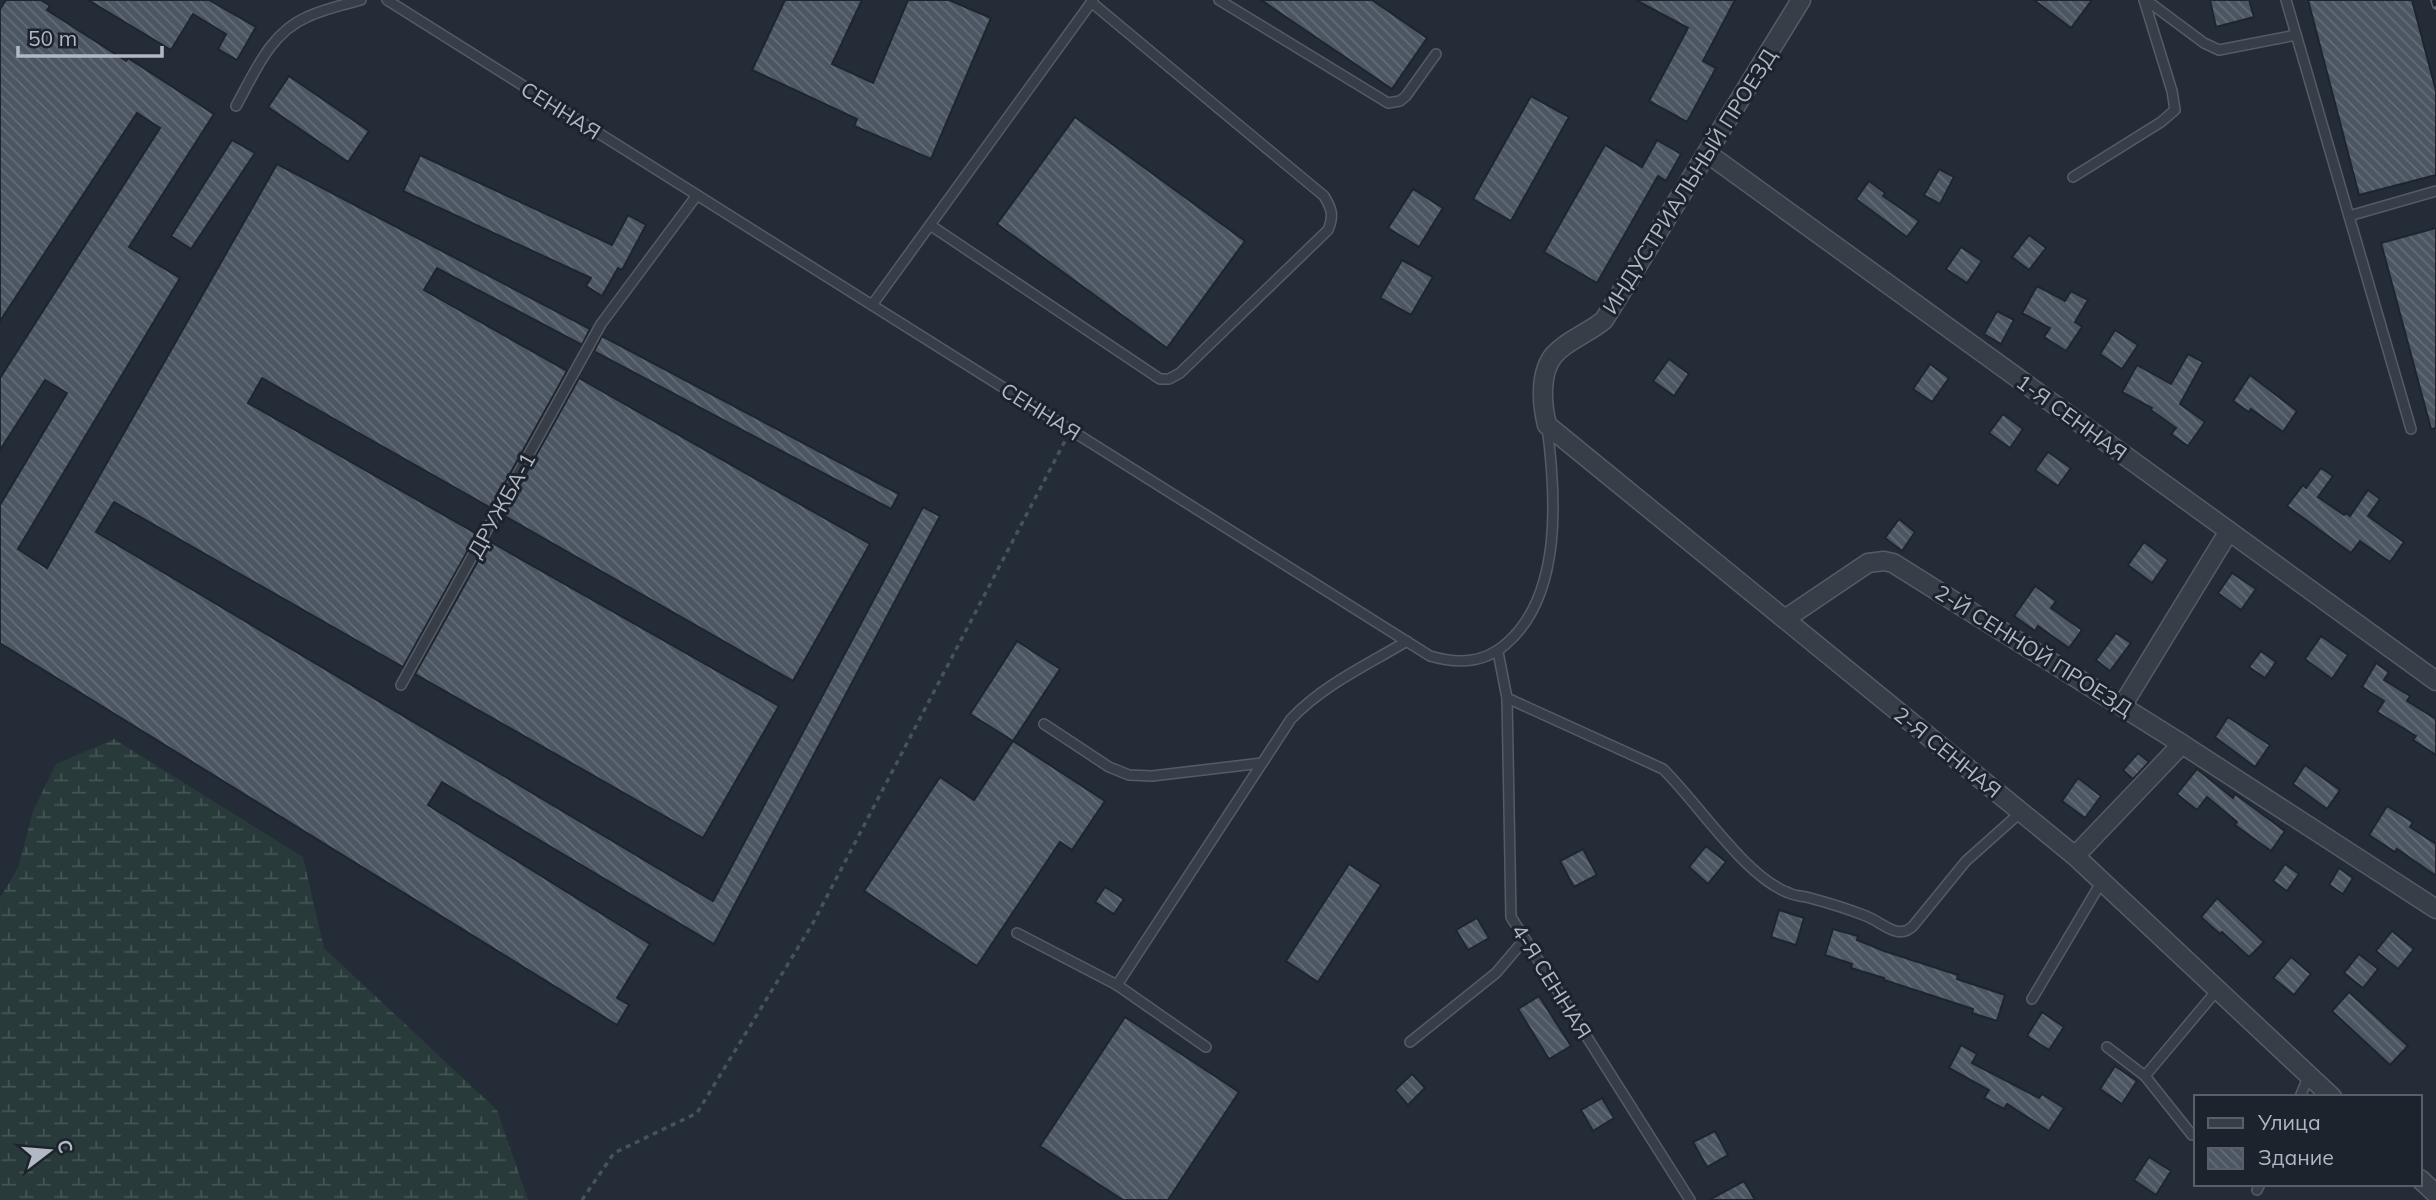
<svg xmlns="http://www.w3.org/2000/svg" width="2436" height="1200" viewBox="0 0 2436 1200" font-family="Mulish,sans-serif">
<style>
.wetland{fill:url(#wetland-marsh)}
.building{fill:url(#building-back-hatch);stroke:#1e252e;stroke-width:2}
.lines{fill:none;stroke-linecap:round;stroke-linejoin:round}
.lane-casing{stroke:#555c65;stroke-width:12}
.street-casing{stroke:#555c65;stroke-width:21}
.path{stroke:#455557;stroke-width:3.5;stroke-dasharray:5 5;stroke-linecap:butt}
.lane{stroke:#373e48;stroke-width:9}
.street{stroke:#373e48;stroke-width:18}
.rail-casing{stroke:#59626e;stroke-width:8}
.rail{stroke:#1c232c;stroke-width:5;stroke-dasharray:16;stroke-linecap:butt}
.labels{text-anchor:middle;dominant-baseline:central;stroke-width:6;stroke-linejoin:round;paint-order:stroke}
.street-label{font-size:21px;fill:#b2b9c4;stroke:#1c232c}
</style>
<defs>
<pattern id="wetland-marsh" width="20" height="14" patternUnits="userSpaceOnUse" patternTransform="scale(1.75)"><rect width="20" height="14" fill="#283a3a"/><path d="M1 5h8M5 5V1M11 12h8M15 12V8" fill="none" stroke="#455455"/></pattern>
<pattern id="building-back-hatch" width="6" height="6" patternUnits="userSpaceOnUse" patternTransform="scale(1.75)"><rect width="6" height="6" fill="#4c5663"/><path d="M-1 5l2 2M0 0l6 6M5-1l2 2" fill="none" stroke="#636c78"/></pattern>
</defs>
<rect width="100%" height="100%" fill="#242c37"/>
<polygon class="wetland" points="114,739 303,857 324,948 497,1110 528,1200 0,1200 0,898 18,868 33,811 56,764"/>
<g class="building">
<polygon points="6,0 41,0 50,6 47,10 126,61 128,58 214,114 129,247 180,278 18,549 47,568 277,164 590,329 582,345 437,268 424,290 567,371 491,508 262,378 248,403 477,534 403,667 114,502 96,532 713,901 923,507 940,516 714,944 442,782 428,805 650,944 617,998 629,1005 617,1025 0,643 0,505 67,393 45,380 0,450 0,378 160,128 137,113 0,321 0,9"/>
<polygon points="88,0 209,0 256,27 237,60 218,49 226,34 193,14 171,50"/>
<polygon points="785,0 862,0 832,64 873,83 908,0 949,0 991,18 931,159 854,126 857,119 752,70"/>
<polygon points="1261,0 1372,0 1427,38 1392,89"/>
<polygon points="1636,0 1735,0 1703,61 1716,68 1687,122 1649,101 1688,28"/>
<polygon points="2034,0 2092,0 2071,28"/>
<polygon points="2210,0 2249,0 2254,17 2216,27"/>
<polygon points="2308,0 2412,0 2436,91 2436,175 2359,195"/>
<polygon points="289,76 369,131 348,162 268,107"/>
<polygon points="1531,96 1569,117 1511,221 1473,199"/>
<polygon points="1075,117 1245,241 1167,348 997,224"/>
<polygon points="232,140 255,153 191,249 171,236"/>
<polygon points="1657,140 1681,154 1666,181 1658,176 1597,283 1544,252 1605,145 1642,167"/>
<polygon points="420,155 612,245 628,215 646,225 622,270 618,268 602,296 586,286 591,278 403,191"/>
<polygon points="1939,169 1954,177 1940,204 1924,195"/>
<polygon points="1869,181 1885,193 1883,196 1919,221 1907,237 1856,199"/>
<polygon points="1413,189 1443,208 1419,247 1388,228"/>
<polygon points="2436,228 2436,428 2431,429 2381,243"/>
<polygon points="2029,235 2046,248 2029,270 2012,257"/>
<polygon points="1961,247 1982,261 1967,283 1946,269"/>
<polygon points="1402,260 1433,277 1411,315 1380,298"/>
<polygon points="2037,286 2065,301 2071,291 2088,300 2075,322 2082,327 2066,351 2044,337 2050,328 2022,313"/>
<polygon points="1997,311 2014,320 2001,344 1984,334"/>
<polygon points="2115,330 2138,345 2122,369 2100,354"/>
<polygon points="602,336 899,494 891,509 599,354 594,351"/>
<polygon points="2188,354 2203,362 2180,404 2205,422 2188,446 2171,434 2176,428 2151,410 2152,408 2122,392 2137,365 2171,384"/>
<polygon points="1669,359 1689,374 1674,396 1653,381"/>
<polygon points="1930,364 1949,378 1932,402 1913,389"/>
<polygon points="2250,375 2297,411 2283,432 2251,409 2249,412 2233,401"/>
<polygon points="579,378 870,544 793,681 503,515"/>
<polygon points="2003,414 2023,429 2010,448 1989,433"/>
<polygon points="2048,452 2071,468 2058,486 2035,470"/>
<polygon points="2321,468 2333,476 2318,497 2344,515 2346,513 2350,516 2368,490 2380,499 2368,516 2404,542 2390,562 2360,541 2351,553 2287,506 2303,485 2306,488"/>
<polygon points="1899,519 1915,532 1902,551 1885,538"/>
<polygon points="489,541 779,706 703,838 415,674"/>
<polygon points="2144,542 2168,560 2152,583 2128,565"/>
<polygon points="2232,573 2256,589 2241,610 2218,593"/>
<polygon points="2035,586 2056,601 2051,608 2082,630 2069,648 2038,626 2035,631 2014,616"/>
<polygon points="2116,633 2131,643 2110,671 2096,660"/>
<polygon points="2321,636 2348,655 2332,679 2305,659"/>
<polygon points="1017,641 1060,669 1013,741 970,714"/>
<polygon points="2261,651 2276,662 2265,678 2249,667"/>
<polygon points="2376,663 2389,672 2384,680 2410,696 2407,701 2436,719 2436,755 2413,740 2416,736 2377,712 2384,701 2362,687"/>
<polygon points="2228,717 2270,745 2255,767 2215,737"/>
<polygon points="1013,741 1105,801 1072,850 1060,842 977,966 864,891 940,777 974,800"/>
<polygon points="2138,753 2149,762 2133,779 2123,770"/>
<polygon points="2305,765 2340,790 2327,809 2293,784"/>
<polygon points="2197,769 2233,798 2235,794 2285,831 2271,851 2235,825 2237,822 2207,797 2197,810 2177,794"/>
<polygon points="2078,778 2101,796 2085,818 2062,801"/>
<polygon points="2387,806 2413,822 2410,827 2436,844 2436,876 2397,849 2395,852 2369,835"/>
<polygon points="1706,846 1726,862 1708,884 1689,867"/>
<polygon points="1583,849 1597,875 1574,887 1560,861"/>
<polygon points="1349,864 1381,885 1318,982 1286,961"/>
<polygon points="2285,864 2299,874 2287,891 2273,881"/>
<polygon points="2339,868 2353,878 2343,894 2329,885"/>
<polygon points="1105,887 1124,899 1114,914 1095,902"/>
<polygon points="2217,898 2264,942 2249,957 2222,932 2220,934 2201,917"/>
<polygon points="1779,910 1804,918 1796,945 1771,937"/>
<polygon points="1477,918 1489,938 1468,950 1456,930"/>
<polygon points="1833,929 1858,936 1857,940 1884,951 1958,975 1957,979 2005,995 1997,1021 1972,1013 1973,1009 1884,980 1884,978 1851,968 1852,964 1825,955"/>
<polygon points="2392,931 2414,949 2398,969 2376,951"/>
<polygon points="2359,954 2378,969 2363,988 2344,973"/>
<polygon points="2291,957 2311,974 2294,995 2273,978"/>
<polygon points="2349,992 2408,1046 2390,1065 2332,1011"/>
<polygon points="1539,996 1571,1046 1549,1059 1518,1009"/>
<polygon points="2042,1012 2064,1027 2049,1050 2027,1036"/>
<polygon points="1125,1017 1239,1092 1168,1200 1123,1200 1040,1146"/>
<polygon points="1961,1045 1977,1054 1972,1063 2039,1098 2042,1094 2064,1108 2049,1131 2007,1104 2004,1109 1984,1098 1989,1090 1949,1068"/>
<polygon points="2115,1066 2137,1081 2122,1104 2100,1089"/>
<polygon points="1412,1074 1425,1088 1408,1105 1395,1090"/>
<polygon points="1602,1098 1614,1118 1593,1131 1581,1110"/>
<polygon points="1715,1131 1728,1155 1707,1167 1693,1142"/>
<polygon points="2149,1157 2171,1171 2156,1195 2134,1180"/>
<polygon points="1744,1181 1755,1200 1709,1200"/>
</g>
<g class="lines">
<defs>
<g id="lane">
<path d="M387,0l1043,656c27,8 53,8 76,-12 57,-49 50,-149 41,-218"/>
<polyline points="1219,0 1388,103 1400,101 1406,96 1436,54"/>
<polyline points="2146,0 2204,43 2219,50 2296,35"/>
<polyline points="2286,0 2411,429"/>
<path d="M236,106c19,-34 34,-73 71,-89 17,-8 36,-12 54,-17"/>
<polyline points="2073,177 2161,122 2175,110 2172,91 2144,0"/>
<polyline points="2349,216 2436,191"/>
<path d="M930,225l230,154h9l11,-6 148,-143c6,-14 4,-21 -4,-34l-233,-194"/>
<polyline points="872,305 1093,0"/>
<polyline points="1498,652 1507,698 1511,917 1690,1200"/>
<polyline points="401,685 601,324 697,195"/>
<path d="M1507,698l156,71c35,34 82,108 126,124 6,3 14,3 21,5 19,5 38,11 56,18 16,6 32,25 47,10l53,-65 55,-49"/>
<polyline points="1044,724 1109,767 1129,775 1152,776 1262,763"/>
<path d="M1017,933l100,52 174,-266c32,-34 76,-54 116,-78"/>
<polyline points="1117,985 1206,1047"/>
<polyline points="2032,999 2102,881"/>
<polyline points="1410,1042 1496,973 1525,939"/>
<polyline points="2107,1047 2145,1076"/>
<polyline points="2300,1097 2309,1075"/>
<polyline points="2192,1135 2145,1076 2218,989"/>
<polyline points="2257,1190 2260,1184"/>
</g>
<g id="street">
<path d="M1801,0l-197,320c-15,13 -37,20 -50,35 -15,18 -12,50 -7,70l528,431 257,241"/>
<polyline points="1707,153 2436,681"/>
<polyline points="1785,619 1868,563 1884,561 1893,563 2182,744"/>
<polyline points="2122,706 2229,531"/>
<polyline points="2075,856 2182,744 2436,909"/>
<polyline points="2420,1179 2436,1194"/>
</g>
</defs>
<use href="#lane" class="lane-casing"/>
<use href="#street" class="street-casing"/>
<polyline class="path" points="582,1200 614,1153 697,1113 813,923 1065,441"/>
<use href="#lane" class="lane"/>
<use href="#street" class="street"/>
<defs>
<polyline id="rail" points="2434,0 2436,6"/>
</defs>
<use href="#rail" class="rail-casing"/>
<use href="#rail" class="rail"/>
</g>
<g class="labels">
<g class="street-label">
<text transform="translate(561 110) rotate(32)">СЕННАЯ</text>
<text transform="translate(1689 181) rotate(-58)">ИНДУСТРИАЛЬНЫЙ ПРОЕЗД</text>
<text transform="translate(1041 411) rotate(32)">СЕННАЯ</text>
<text transform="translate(2072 417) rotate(36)">1-Я СЕННАЯ</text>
<text transform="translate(501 505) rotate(-61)">ДРУЖБА-1</text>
<text transform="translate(2034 650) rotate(32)">2-Й СЕННОЙ ПРОЕЗД</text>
<text transform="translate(1948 752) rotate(39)">2-Я СЕННАЯ</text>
<text transform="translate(1552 981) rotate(58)">4-Я СЕННАЯ</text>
</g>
</g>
<rect x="2194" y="1095" width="228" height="91" fill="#1c232c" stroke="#585f69" stroke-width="2"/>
<rect x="2208" y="1118" width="35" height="10" fill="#373e48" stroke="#585f69" stroke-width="2"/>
<text x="2258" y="1130" font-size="21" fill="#b2b9c4">Улица</text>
<rect x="2208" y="1148" width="35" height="21" fill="url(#building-back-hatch)" stroke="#585f69" stroke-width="2"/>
<text x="2258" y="1165" font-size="21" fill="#b2b9c4">Здание</text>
<g transform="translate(49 1151) rotate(74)" stroke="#1c232c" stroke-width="5" paint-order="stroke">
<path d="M0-5L12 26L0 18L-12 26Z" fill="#b2b9c4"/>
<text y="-10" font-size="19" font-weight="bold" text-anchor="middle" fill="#b2b9c4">С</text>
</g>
<path d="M18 46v10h144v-10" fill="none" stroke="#b2b9c4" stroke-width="3.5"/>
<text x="28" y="46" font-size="21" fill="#b2b9c4" stroke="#1c232c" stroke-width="5" paint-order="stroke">50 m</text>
</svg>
